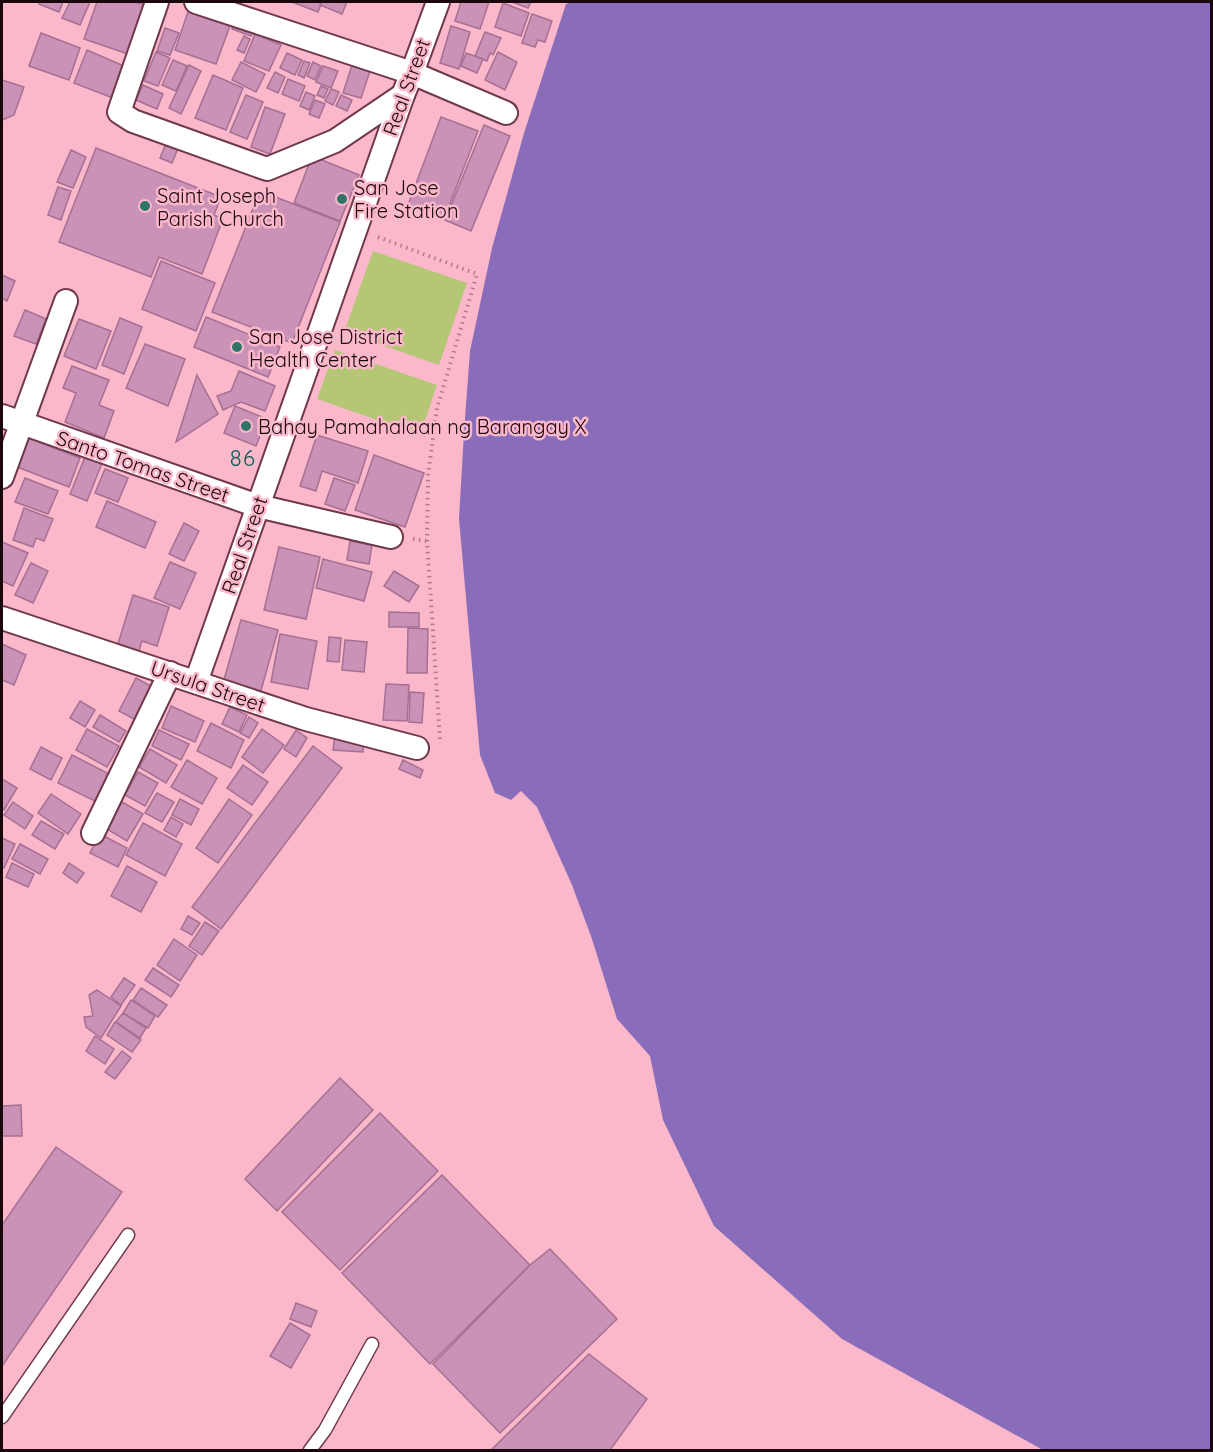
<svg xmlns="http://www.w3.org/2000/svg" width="1213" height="1452" viewBox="0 0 1213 1452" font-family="Quicksand,sans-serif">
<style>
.green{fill:#b3c775}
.water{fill:#8a6dba}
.building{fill:#ca92b6;stroke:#a57093;stroke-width:1.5}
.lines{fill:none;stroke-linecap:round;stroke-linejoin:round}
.lane-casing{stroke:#70384b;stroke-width:15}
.street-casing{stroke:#70384b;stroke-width:26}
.path{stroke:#ae7a89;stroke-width:4;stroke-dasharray:1.5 4.5;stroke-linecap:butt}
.lane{stroke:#fff;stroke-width:12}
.street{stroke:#fff;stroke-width:22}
.poi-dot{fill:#2f7468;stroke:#fcb8cb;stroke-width:2}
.labels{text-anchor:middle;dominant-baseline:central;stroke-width:5;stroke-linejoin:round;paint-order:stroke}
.street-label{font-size:20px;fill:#1c060d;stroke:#fcb8cb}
.poi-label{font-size:20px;fill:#1c060d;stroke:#fcb8cb;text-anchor:start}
.quarter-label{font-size:22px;letter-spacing:1.5px;fill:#006054;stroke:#fcb8cb}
</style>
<rect width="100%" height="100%" fill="#fcb8cb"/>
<g class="green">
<polygon points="373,251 467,283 439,365 344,332"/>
<polygon points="335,350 437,385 420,435 317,399"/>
</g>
<polygon class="water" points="572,2 1211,2 1211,1450 1043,1450 842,1339 714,1226 663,1120 650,1056 617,1019 592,939 572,885 537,807 521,791 511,800 495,793 480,755 459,519 464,432 470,351 492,248 524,133 566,4"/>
<g class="building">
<polygon points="40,2 63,2 59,12 39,4"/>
<polygon points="70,2 90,2 80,25 62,18"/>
<polygon points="97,2 135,2 148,6 131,55 84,39"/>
<polygon points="292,2 322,2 318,12"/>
<polygon points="322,2 347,2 342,14 320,5"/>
<polygon points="461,2 489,2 480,29 455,21"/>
<polygon points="512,2 531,2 528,8"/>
<polygon points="503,3 529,13 521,36 495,27"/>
<polygon points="189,9 231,23 216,64 175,50"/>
<polygon points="532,14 552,21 545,42 538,40 535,47 522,43"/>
<polygon points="236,16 256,23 251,36 232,29"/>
<polygon points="451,26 470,32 459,69 440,63"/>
<polygon points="165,28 179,33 170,55 157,51"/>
<polygon points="485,32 501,38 493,55 490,53 487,61 475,56"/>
<polygon points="41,33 80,48 69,80 29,66"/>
<polygon points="255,34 281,45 269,71 244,61"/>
<polygon points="244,36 250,39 244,53 237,50"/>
<polygon points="87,50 126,67 113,98 74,83"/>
<polygon points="156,52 170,58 158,86 144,81"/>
<polygon points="498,52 517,62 505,90 485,80"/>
<polygon points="287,53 302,60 295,75 280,68"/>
<polygon points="466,53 483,59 477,73 461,66"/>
<polygon points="173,60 187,66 176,91 162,85"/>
<polygon points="304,61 310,63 304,78 298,75"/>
<polygon points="241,62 265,74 256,92 232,80"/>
<polygon points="313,62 321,66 315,80 307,76"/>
<polygon points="353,62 371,68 361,98 343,93"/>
<polygon points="189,65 201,71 181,114 169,108"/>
<polygon points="323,66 338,71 331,88 316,82"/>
<polygon points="275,72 285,77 278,93 267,88"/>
<polygon points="213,75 243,88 226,130 195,118"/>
<polygon points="288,79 305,86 299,101 282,94"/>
<polygon points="2,80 24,87 14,115 2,120"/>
<polygon points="143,85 163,94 157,109 136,100"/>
<polygon points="321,86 328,89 324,98 317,95"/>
<polygon points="331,89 339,92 333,105 325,101"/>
<polygon points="306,92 315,96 309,110 300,106"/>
<polygon points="246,95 263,102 247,139 230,132"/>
<polygon points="341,95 352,100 347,111 336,106"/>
<polygon points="315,100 325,104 319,118 309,114"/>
<polygon points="265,107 285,114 270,154 251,147"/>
<polygon points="441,117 478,131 444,219 408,205"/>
<polygon points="484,125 510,136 471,231 445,220"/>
<polygon points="169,136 181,141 172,163 160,158"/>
<polygon points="96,148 221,197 214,215 223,219 202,274 159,257 151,277 59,242"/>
<polygon points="71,150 86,157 73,188 57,182"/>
<polygon points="312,156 359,175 340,221 294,203"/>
<polygon points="58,187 71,191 61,220 48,215"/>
<polygon points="260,191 340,222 292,343 212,312"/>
<polygon points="161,261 215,283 196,331 142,309"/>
<polygon points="2,275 15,281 7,301 2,298"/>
<polygon points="25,310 46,319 36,344 14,336"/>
<polygon points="206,317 280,347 268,377 194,347"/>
<polygon points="120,318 142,327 124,374 102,365"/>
<polygon points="79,319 111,331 96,369 64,356"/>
<polygon points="145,344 185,359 168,406 126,388"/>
<polygon points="72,366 109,380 99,405 114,411 104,438 65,422 76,393 63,388"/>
<polygon points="239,371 275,386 265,411 241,402 223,410 217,396 231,391"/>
<polygon points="197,375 218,414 176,442"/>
<polygon points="235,406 267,419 256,446 224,433"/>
<polygon points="317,435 368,451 358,483 322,471 316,491 300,486"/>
<polygon points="28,438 80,458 69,487 17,467"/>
<polygon points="374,455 424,473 405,527 355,510"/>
<polygon points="85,457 102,463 87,501 70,494"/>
<polygon points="105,469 128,478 118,502 95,493"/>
<polygon points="25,478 58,491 48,514 15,502"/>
<polygon points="334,478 355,485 345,511 325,504"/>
<polygon points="107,501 156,522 145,548 96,527"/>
<polygon points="24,508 53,519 44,541 36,538 33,547 13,540"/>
<polygon points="184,523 199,531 184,561 169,554"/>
<polygon points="350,541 372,545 369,564 347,560"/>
<polygon points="2,542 28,553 13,586 2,581"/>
<polygon points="279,547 320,557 306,619 264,610"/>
<polygon points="323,559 372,572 364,601 316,588"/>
<polygon points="170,562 196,573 180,609 154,598"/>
<polygon points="31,563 48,571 33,603 15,595"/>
<polygon points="394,571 419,586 409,602 384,586"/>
<polygon points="133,595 169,607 157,646 142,641 138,654 117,647"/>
<polygon points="389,612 419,613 419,627 389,627"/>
<polygon points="241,620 278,630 260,694 223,683"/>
<polygon points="408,628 428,629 427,673 407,673"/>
<polygon points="280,634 317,641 308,689 271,682"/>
<polygon points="329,637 341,638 339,662 327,661"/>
<polygon points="345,640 367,642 364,672 342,670"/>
<polygon points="2,644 26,655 14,685 2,680"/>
<polygon points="136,678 158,690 141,723 119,711"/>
<polygon points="386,684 409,685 407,721 383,720"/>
<polygon points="410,692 424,693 422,723 409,722"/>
<polygon points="80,701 95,710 85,727 70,718"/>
<polygon points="171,706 204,721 195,742 162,728"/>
<polygon points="230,707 247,715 239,732 222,724"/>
<polygon points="100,715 126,731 119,742 93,727"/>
<polygon points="249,717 258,723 249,738 240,733"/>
<polygon points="211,723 244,740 231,768 197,751"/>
<polygon points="87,729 119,746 107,767 76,750"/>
<polygon points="262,729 284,745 263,773 242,757"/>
<polygon points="159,730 189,744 181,760 152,746"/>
<polygon points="296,730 307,738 296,757 284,749"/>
<polygon points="335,734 364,737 363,752 333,750"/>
<polygon points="313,746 342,768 221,929 192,907"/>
<polygon points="41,747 62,758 51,780 30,769"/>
<polygon points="150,749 177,765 166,783 139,767"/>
<polygon points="72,755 111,775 97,802 58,783"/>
<polygon points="187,760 217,778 202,804 171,787"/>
<polygon points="403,760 423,770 420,778 399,769"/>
<polygon points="243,765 268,782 252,805 227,788"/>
<polygon points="138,772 158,783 145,806 125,795"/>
<polygon points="2,779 17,788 4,810 2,808"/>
<polygon points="157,793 174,802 162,822 145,813"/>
<polygon points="51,794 81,814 68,834 38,813"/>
<polygon points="180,799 199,809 191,825 172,815"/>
<polygon points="229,799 252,815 218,863 196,848"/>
<polygon points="13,802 33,816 25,829 4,815"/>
<polygon points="122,802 143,814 127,841 107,829"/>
<polygon points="171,817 183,824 176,837 164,830"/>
<polygon points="41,821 64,834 55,849 32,835"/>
<polygon points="143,823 182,844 165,876 126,855"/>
<polygon points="100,834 127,848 118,867 90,853"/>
<polygon points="2,838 15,844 4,868 2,867"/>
<polygon points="20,844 48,859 40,874 12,859"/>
<polygon points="12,863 34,874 28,887 6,877"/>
<polygon points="69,863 84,873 77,883 63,873"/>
<polygon points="127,866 157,882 141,912 111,896"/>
<polygon points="188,916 200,923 192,935 181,929"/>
<polygon points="205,922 219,931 202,955 189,946"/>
<polygon points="174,939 197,955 180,981 157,965"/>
<polygon points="153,968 179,985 171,997 145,980"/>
<polygon points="124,978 135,985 121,1005 111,997"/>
<polygon points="141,988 167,1005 158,1017 133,1000"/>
<polygon points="97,990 121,1006 101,1038 86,1027 84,1017 93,1016 89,995"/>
<polygon points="131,1000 155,1016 148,1028 123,1013"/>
<polygon points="123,1013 146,1028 140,1038 116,1022"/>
<polygon points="115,1022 141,1040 132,1052 107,1035"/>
<polygon points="95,1036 114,1049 105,1064 86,1051"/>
<polygon points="122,1051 131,1058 115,1079 105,1072"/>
<polygon points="340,1078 373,1110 277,1211 245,1179"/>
<polygon points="21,1105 22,1136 2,1136 2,1106"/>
<polygon points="380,1113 438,1171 340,1270 282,1212"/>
<polygon points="56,1147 122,1192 2,1366 2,1225"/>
<polygon points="442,1175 530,1265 430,1364 342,1273"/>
<polygon points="550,1249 617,1319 500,1433 433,1364 530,1265"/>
<polygon points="296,1303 317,1311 311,1327 290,1319"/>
<polygon points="290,1323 310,1335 291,1368 270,1356"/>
<polygon points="589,1354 647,1399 610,1450 491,1450"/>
</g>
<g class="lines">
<defs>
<g id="lane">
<polyline points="2,1417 128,1235"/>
<polyline points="310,1450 325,1430 372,1344"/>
</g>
<g id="street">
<polyline points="157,2 119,112 133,121 267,169 335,141 403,95"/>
<polyline points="196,2 412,73 506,113"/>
<polyline points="2,416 258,506 391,537"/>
<polyline points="2,477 66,301"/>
<polyline points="2,618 306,719 417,748"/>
<polyline points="196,682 403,95 412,73 438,2"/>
<polyline points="93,833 170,673"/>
</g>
</defs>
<use href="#lane" class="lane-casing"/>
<use href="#street" class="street-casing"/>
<g class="path">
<polyline points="378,237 477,274 437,408 428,475 427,541 440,739"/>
<polyline points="413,539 427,541"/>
</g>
<use href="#lane" class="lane"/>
<use href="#street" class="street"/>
</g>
<g class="poi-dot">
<circle cx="342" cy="199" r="6"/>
<circle cx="145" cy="206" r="6"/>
<circle cx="237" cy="347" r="6"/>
<circle cx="246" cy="426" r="6"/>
</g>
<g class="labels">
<g class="street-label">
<text transform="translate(406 87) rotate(-70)">Real Street</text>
<text transform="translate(143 466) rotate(19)">Santo Tomas Street</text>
<text transform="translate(244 545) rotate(-71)">Real Street</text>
<text transform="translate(208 686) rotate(19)">Ursula Street</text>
</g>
<g class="poi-label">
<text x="354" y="187">San Jose<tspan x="354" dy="23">Fire Station</tspan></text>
<text x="157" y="195">Saint Joseph<tspan x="157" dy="23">Parish Church</tspan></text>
<text x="249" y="336">San Jose District<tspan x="249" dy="23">Health Center</tspan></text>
<text x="258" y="426">Bahay Pamahalaan ng Barangay X</text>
</g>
<g class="quarter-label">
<text x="243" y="458">86</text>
</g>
</g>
<rect width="1213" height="1452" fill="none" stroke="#1c060d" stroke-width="6"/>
</svg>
